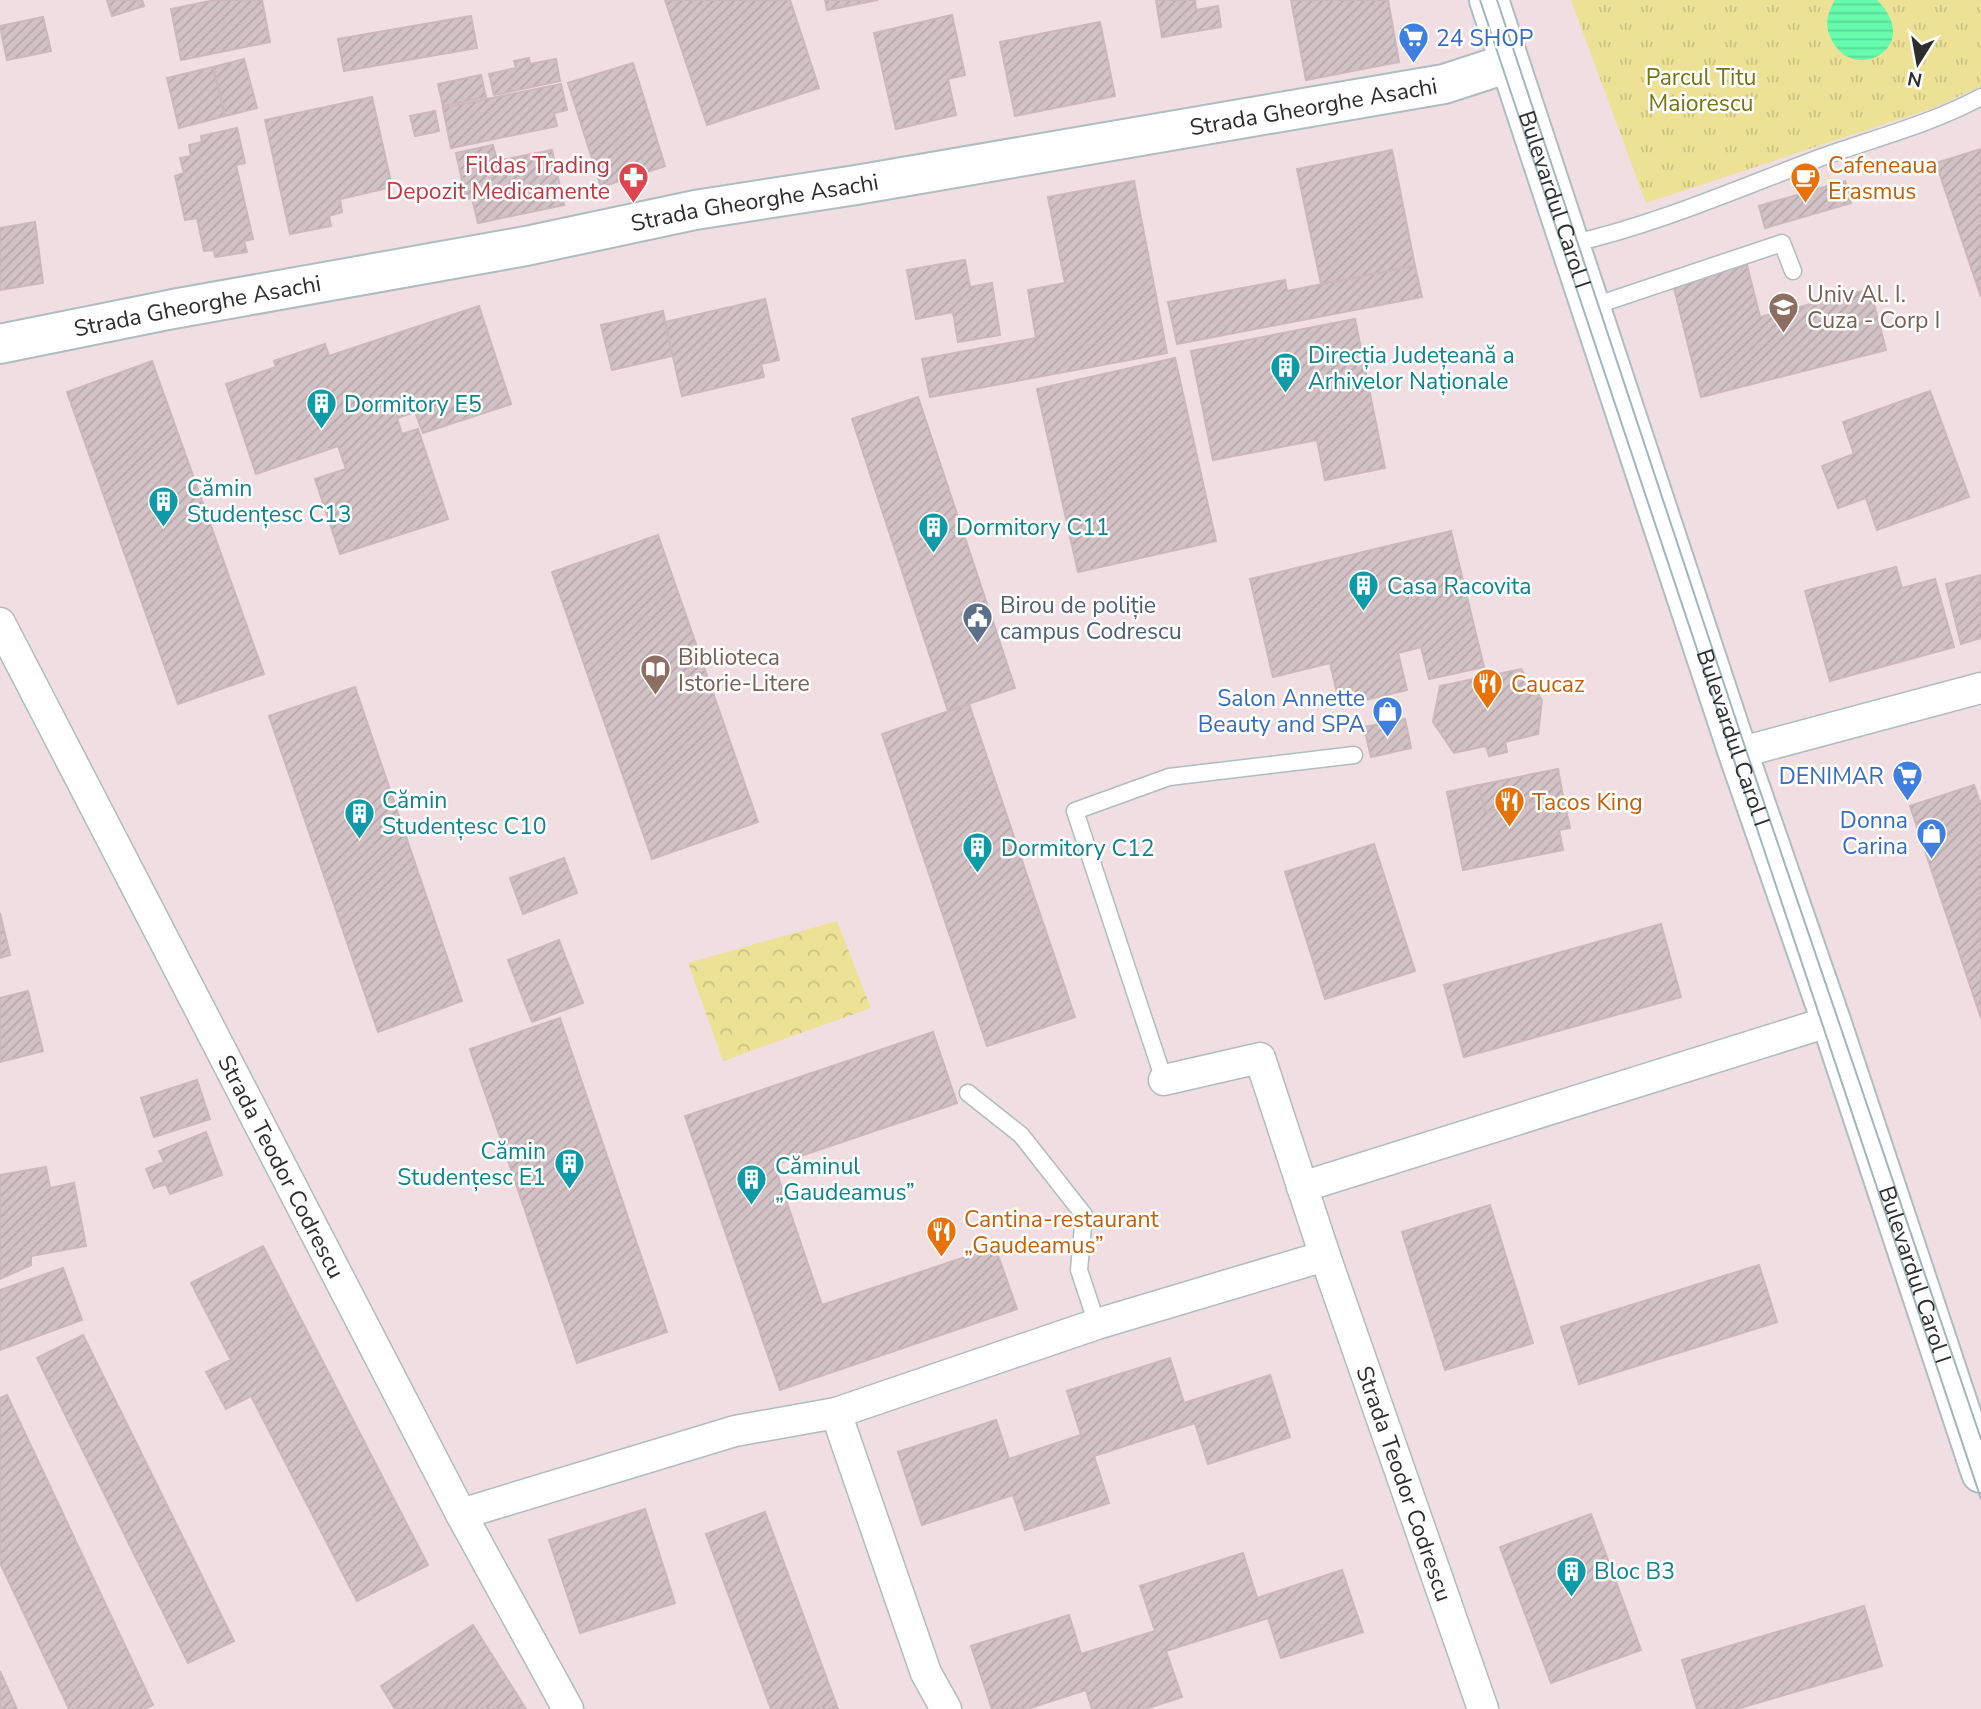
<svg xmlns="http://www.w3.org/2000/svg" width="1981" height="1709" viewBox="0 0 1981 1709" font-family="'Nunito Sans',sans-serif">
<style>
.grass{fill:url(#grass-tufts)}
.forest{fill:url(#forest-crowns)}
.water{fill:url(#water-rules)}
.building{fill:url(#building-hatch);stroke:#ccb7ba;stroke-width:2}
.lines{fill:none;stroke-linecap:round;stroke-linejoin:round}
.service-casing{stroke:#aebdbe;stroke-width:19}
.minor-casing{stroke:#aebdbe;stroke-width:33}
.tertiary-casing{stroke:#aebdbe;stroke-width:42}
.secondary-casing{stroke:#aebdbe;stroke-width:42}
.service{stroke:#fff;stroke-width:16}
.minor{stroke:#fff;stroke-width:30}
.tertiary{stroke:#fff;stroke-width:38}
.secondary{stroke:#fff;stroke-width:38}
.tram{stroke:#9fb7b9;stroke-width:2}
.labels{text-anchor:middle;dominant-baseline:central;stroke-width:5;stroke-linejoin:round;paint-order:stroke}
.shop-label{font-size:23px;fill:#366cbe;stroke:#fff;text-anchor:end}
.park-label{font-size:23px;fill:#737412;stroke:#fff}
.street-label{font-size:23px;fill:#2d2d2d;stroke:#fff}
.health-label{font-size:23px;fill:#be3a42;stroke:#fff;text-anchor:end}
.food-label{font-size:23px;fill:#c56008;stroke:#fff;text-anchor:start}
.education-label{font-size:23px;fill:#785e54;stroke:#fff;text-anchor:start}
.culture-label{font-size:23px;fill:#0d838f;stroke:#fff;text-anchor:start}
.service-label{font-size:23px;fill:#4e5e75;stroke:#fff;text-anchor:start}
</style>
<defs>
<pattern id="grass-tufts" width="24" height="20" patternUnits="userSpaceOnUse" patternTransform="scale(1.75)"><rect width="24" height="20" fill="#ece195"/><path d="M3 7l-1-3M5 7V3M7 7l1-3M15 17l-1-3M17 17v-4M19 17l1-3" fill="none" stroke="#cbc181"/></pattern>
<pattern id="forest-crowns" width="20" height="18" patternUnits="userSpaceOnUse" patternTransform="scale(1.75)"><rect width="20" height="18" fill="#ece195"/><path d="M2 6a3 3 0 1 1 6 0M12 15a3 3 0 1 1 6 0" fill="none" stroke="#cbc181"/></pattern>
<pattern id="water-rules" width="6" height="5" patternUnits="userSpaceOnUse" patternTransform="scale(1.75)"><rect width="6" height="5" fill="#66fcae"/><path d="M0 2.5h6" fill="none" stroke="#59d896"/></pattern>
<pattern id="building-hatch" width="6" height="6" patternUnits="userSpaceOnUse" patternTransform="scale(1.75)"><rect width="6" height="6" fill="#d2c2c5"/><path d="M-1 1l2-2M0 6l6-6M5 7l2-2" fill="none" stroke="#b5a7aa"/></pattern>
</defs>
<rect width="100%" height="100%" fill="#f0dee2"/>
<polygon class="grass" points="1571,0 1981,0 1981,86 1933,108 1646,203"/>
<polygon class="forest" points="837,921 871,1008 723,1061 688,963"/>
<path class="water" d="M1835,0h42c49,48 -27,87 -47,36 -6,-13 -2,-24 5,-36z"/>
<g class="building">
<polygon points="107,0 142,0 144,6 112,16"/>
<polygon points="215,0 262,0 270,42 181,60 171,9"/>
<polygon points="665,0 790,0 819,88 707,125"/>
<polygon points="825,0 878,0 827,10"/>
<polygon points="1156,0 1195,0 1196,10 1218,6 1221,27 1162,37"/>
<polygon points="1291,0 1388,0 1399,62 1306,80"/>
<polygon points="952,15 965,75 948,79 956,115 896,129 874,33"/>
<polygon points="471,16 477,48 344,71 338,39"/>
<polygon points="43,17 51,51 7,60 0,26"/>
<polygon points="1100,22 1115,96 1015,116 1000,42"/>
<polygon points="529,58 530,64 556,59 560,81 494,95 489,74 516,68 514,61"/>
<polygon points="244,59 257,108 225,116 213,67"/>
<polygon points="633,63 665,166 601,187 568,83"/>
<polygon points="213,67 225,116 179,128 167,78"/>
<polygon points="481,75 486,97 443,106 438,84"/>
<polygon points="561,84 567,110 554,113 557,126 451,148 443,108"/>
<polygon points="372,97 392,187 340,199 342,212 329,216 331,226 290,234 265,120"/>
<polygon points="435,111 439,131 415,136 410,116"/>
<polygon points="237,128 245,163 236,165 253,239 244,241 247,252 215,257 214,250 204,251 197,218 185,220 175,176 184,173 180,158 191,156 189,145 202,142 201,136"/>
<polygon points="493,145 497,161 552,150 564,205 478,223 472,198 466,199 456,153"/>
<polygon points="1981,149 1981,297 1936,163"/>
<polygon points="1392,150 1415,266 1321,284 1297,169"/>
<polygon points="1134,181 1167,353 930,397 922,359 1036,338 1028,290 1065,283 1048,197"/>
<polygon points="1845,181 1851,203 1765,228 1759,206"/>
<polygon points="35,222 43,283 0,290 0,228"/>
<polygon points="965,260 970,287 992,283 1000,335 958,342 953,312 916,319 907,270"/>
<polygon points="1747,265 1760,317 1870,289 1886,350 1701,397 1673,284"/>
<polygon points="1415,266 1422,297 1177,344 1168,302 1285,280 1287,291"/>
<polygon points="765,299 779,360 761,364 764,377 682,396 665,322"/>
<polygon points="479,306 511,404 423,433 415,412 397,418 402,434 418,429 448,519 340,554 315,479 346,469 338,446 256,474 226,384 276,367 274,361 325,344 329,356"/>
<polygon points="663,311 672,356 612,370 601,325"/>
<polygon points="1355,319 1385,468 1325,480 1317,440 1213,460 1191,351"/>
<polygon points="1175,358 1216,541 1078,572 1037,389"/>
<polygon points="152,361 264,674 178,704 67,392"/>
<polygon points="1930,391 1969,497 1877,530 1866,498 1838,508 1822,466 1854,454 1843,422"/>
<polygon points="918,397 1015,688 948,711 852,419"/>
<polygon points="1451,531 1484,667 1429,679 1421,647 1398,653 1407,690 1340,706 1330,663 1273,677 1250,579"/>
<polygon points="658,535 758,822 652,859 552,572"/>
<polygon points="1896,567 1902,588 1935,579 1954,647 1830,681 1805,591"/>
<polygon points="1981,575 1981,638 1961,644 1946,584"/>
<polygon points="1521,669 1542,700 1538,734 1505,742 1507,752 1489,756 1486,746 1454,753 1433,722 1440,686"/>
<polygon points="355,687 462,1001 378,1032 269,716"/>
<polygon points="969,704 1075,1017 987,1046 882,734"/>
<polygon points="1405,719 1411,748 1371,757 1364,727"/>
<polygon points="1558,769 1563,796 1485,812 1479,785"/>
<polygon points="1479,785 1485,812 1563,796 1570,828 1559,830 1563,850 1463,870 1447,792"/>
<polygon points="1974,785 1981,805 1981,1018 1910,806"/>
<polygon points="1374,844 1415,971 1325,999 1285,872"/>
<polygon points="564,858 577,893 523,914 510,878"/>
<polygon points="0,913 10,955 0,958"/>
<polygon points="1661,924 1681,997 1464,1057 1444,985"/>
<polygon points="559,940 583,1003 532,1022 508,960"/>
<polygon points="28,991 43,1051 0,1062 0,998"/>
<polygon points="560,1018 667,1332 577,1363 470,1049"/>
<polygon points="933,1032 957,1103 774,1165 822,1305 995,1247 1017,1309 780,1390 685,1116"/>
<polygon points="197,1080 210,1119 154,1137 141,1098"/>
<polygon points="206,1132 222,1175 170,1194 166,1184 154,1188 146,1169 164,1162 159,1151"/>
<polygon points="46,1167 50,1188 74,1183 86,1246 31,1256 31,1265 0,1279 0,1175"/>
<polygon points="1490,1205 1533,1343 1445,1370 1402,1232"/>
<polygon points="263,1246 428,1565 357,1601 251,1396 226,1409 206,1372 231,1360 191,1283"/>
<polygon points="1759,1265 1777,1322 1579,1384 1561,1327"/>
<polygon points="63,1268 82,1320 0,1350 0,1290"/>
<polygon points="83,1335 234,1641 188,1663 37,1358"/>
<polygon points="1170,1358 1184,1403 1270,1375 1290,1437 1208,1464 1195,1423 1094,1456 1109,1503 1025,1530 1013,1495 922,1525 898,1452 996,1420 1009,1459 1081,1435 1067,1391"/>
<polygon points="7,1395 153,1705 144,1709 69,1709 0,1563 0,1398"/>
<polygon points="645,1509 675,1603 580,1633 549,1540"/>
<polygon points="765,1512 838,1709 771,1709 706,1534"/>
<polygon points="1591,1514 1641,1650 1551,1683 1500,1547"/>
<polygon points="1243,1553 1257,1598 1342,1570 1363,1632 1281,1658 1268,1618 1166,1651 1182,1697 1145,1709 1092,1709 1086,1690 1027,1709 992,1709 971,1646 1069,1615 1081,1654 1155,1631 1140,1586"/>
<polygon points="1864,1606 1882,1666 1737,1709 1697,1709 1682,1660"/>
<polygon points="473,1625 526,1709 395,1709 381,1686"/>
<polygon points="0,1671 17,1709 0,1709"/>
</g>
<g class="lines">
<defs>
<g id="service">
<path d="M1570,244c86,-19 169,-56 252,-87 53,-19 109,-33 159,-60"/>
<polyline points="1591,307 1782,243 1793,271"/>
<polyline points="1164,1080 1075,811 1169,777 1354,755"/>
<polyline points="968,1093 1021,1135 1084,1215 1079,1270 1097,1324"/>
</g>
<g id="minor">
<path id="s1" d="M0,623l461,891 107,195"/>
<polyline points="1738,753 1981,688"/>
<path id="s2" d="M1164,1080l96,-22 65,198 158,453"/>
<polyline points="1302,1187 1831,1021"/>
<polyline points="836,1413 926,1673 946,1709"/>
<polyline points="461,1514 735,1431 836,1413 1097,1324 1325,1256"/>
</g>
<g id="tertiary">
<path id="s3" d="M0,344l173,-35 353,-63 169,-36 161,-25 588,-101 65,-21"/>
</g>
<g id="secondary">
<path id="s4" d="M1489,0l249,753 93,268 150,452"/>
</g>
</defs>
<use href="#service" class="service-casing"/>
<use href="#minor" class="minor-casing"/>
<use href="#tertiary" class="tertiary-casing"/>
<use href="#secondary" class="secondary-casing"/>
<use href="#service" class="service"/>
<use href="#minor" class="minor"/>
<use href="#tertiary" class="tertiary"/>
<use href="#secondary" class="secondary"/>
<g class="tram">
<polyline points="1480,0 1981,1499"/>
<polyline points="1497,0 1746,750 1981,1439"/>
</g>
</g>
<defs>
<symbol id="supermarket-pin" viewBox="-11 -11 22 30"><path d="M0 17L-7.5 6A9.5 9.5 0 1 1 7.5 6Z" fill="#3f7fe0" stroke="#fff"/><path d="M-6-5.5h2.5l.6 2H6L4.5 2H-2.5L-4.4-4H-6ZM-1.5 3.2a1.3 1.3 0 1 0 .1 0ZM3 3.2a1.3 1.3 0 1 0 .1 0Z" fill="#fff"/></symbol>
<symbol id="pharmacy-pin" viewBox="-11 -11 22 30"><path d="M0 17L-7.5 6A9.5 9.5 0 1 1 7.5 6Z" fill="#e0444e" stroke="#fff"/><path d="M-2-6h4v4h4v4h-4v4h-4v-4h-4v-4h4Z" fill="#fff"/></symbol>
<symbol id="cafe-pin" viewBox="-11 -11 22 30"><path d="M0 17L-7.5 6A9.5 9.5 0 1 1 7.5 6Z" fill="#e8710a" stroke="#fff"/><path d="M-5.5-4.5H6V0H3Q3 3.5 0 3.5H-2.5Q-5.5 3.5-5.5 0ZM3-3.2v2h1.7v-2ZM-6 4.5H4V6H-6Z" fill="#fff"/></symbol>
<symbol id="university-pin" viewBox="-11 -11 22 30"><path d="M0 17L-7.5 6A9.5 9.5 0 1 1 7.5 6Z" fill="#8d6e63" stroke="#fff"/><path d="M0-5L7-2L0 1L-7-2ZM-4 1L0 2.5L4 1V4Q0 6-4 4Z" fill="#fff"/></symbol>
<symbol id="building-pin" viewBox="-11 -11 22 30"><path d="M0 17L-7.5 6A9.5 9.5 0 1 1 7.5 6Z" fill="#0f9aa8" stroke="#fff"/><path d="M-4-6H4V6H1V3H-1V6H-4ZM-2.5-4.3h1.7v1.8h-1.7ZM.8-4.3h1.7v1.8H.8ZM-2.5-1h1.7V.8h-1.7ZM.8-1h1.7V.8H.8Z" fill="#fff"/></symbol>
<symbol id="civic-pin" viewBox="-11 -11 22 30"><path d="M0 17L-7.5 6A9.5 9.5 0 1 1 7.5 6Z" fill="#5c6f8a" stroke="#fff"/><path d="M-.6-6.5H3V-4.5H.6V-3L4-1V1h2V6H-6V1h2V-1L-.6-3ZM-1.2 2.5V6h2.4V2.5Z" fill="#fff"/></symbol>
<symbol id="library-pin" viewBox="-11 -11 22 30"><path d="M0 17L-7.5 6A9.5 9.5 0 1 1 7.5 6Z" fill="#8d6e63" stroke="#fff"/><path d="M-6-4Q-3-5.5-.7-3.5V5Q-3 3-6 4ZM6-4Q3-5.5 .7-3.5V5Q3 3 6 4Z" fill="#fff"/></symbol>
<symbol id="restaurant-pin" viewBox="-11 -11 22 30"><path d="M0 17L-7.5 6A9.5 9.5 0 1 1 7.5 6Z" fill="#e8710a" stroke="#fff"/><path d="M-5-6h1v4h1v-4h1v4h1v-4h1v5L-1.5 .5V6h-2V.5L-5-1ZM5-6V6H3V1.5H1.5Q1.5-4 5-6Z" fill="#fff"/></symbol>
<symbol id="shop-pin" viewBox="-11 -11 22 30"><path d="M0 17L-7.5 6A9.5 9.5 0 1 1 7.5 6Z" fill="#3f7fe0" stroke="#fff"/><path d="M-5-2.5h2.3a2.7 3.5 0 0 1 5.4 0H5L5.5 6h-11ZM-1.5-2.5h3a1.5 2.3 0 0 0-3 0Z" fill="#fff"/></symbol>
</defs>
<g fill-rule="evenodd">
<use href="#supermarket-pin" x="1396" y="20" width="35" height="47"/>
<use href="#pharmacy-pin" x="616" y="160" width="35" height="47"/>
<use href="#cafe-pin" x="1788" y="160" width="35" height="47"/>
<use href="#university-pin" x="1766" y="290" width="35" height="47"/>
<use href="#building-pin" x="1268" y="350" width="35" height="47"/>
<use href="#building-pin" x="304" y="386" width="35" height="47"/>
<use href="#building-pin" x="146" y="484" width="35" height="47"/>
<use href="#building-pin" x="916" y="510" width="35" height="47"/>
<use href="#building-pin" x="1346" y="568" width="35" height="47"/>
<use href="#civic-pin" x="960" y="600" width="35" height="47"/>
<use href="#library-pin" x="638" y="652" width="35" height="47"/>
<use href="#restaurant-pin" x="1470" y="666" width="35" height="47"/>
<use href="#shop-pin" x="1370" y="694" width="35" height="47"/>
<use href="#supermarket-pin" x="1890" y="758" width="35" height="47"/>
<use href="#restaurant-pin" x="1492" y="784" width="35" height="47"/>
<use href="#building-pin" x="342" y="796" width="35" height="47"/>
<use href="#shop-pin" x="1914" y="816" width="35" height="47"/>
<use href="#building-pin" x="960" y="830" width="35" height="47"/>
<use href="#building-pin" x="552" y="1146" width="35" height="47"/>
<use href="#building-pin" x="734" y="1162" width="35" height="47"/>
<use href="#restaurant-pin" x="924" y="1214" width="35" height="47"/>
<use href="#building-pin" x="1554" y="1554" width="35" height="47"/>
</g>
<g class="labels">
<g class="shop-label">
<text x="1436" y="38" text-anchor="start">24 SHOP</text>
<text x="1365" y="698">Salon Annette<tspan x="1365" dy="26">Beauty and SPA</tspan></text>
<text x="1884" y="776">DENIMAR</text>
<text x="1908" y="820">Donna<tspan x="1908" dy="26">Carina</tspan></text>
</g>
<g class="park-label">
<text x="1701" y="77">Parcul Titu<tspan x="1701" dy="26">Maiorescu</tspan></text>
</g>
<g class="street-label">
<text stroke="none"><textPath href="#s3" startOffset="1335">Strada Gheorghe Asachi</textPath></text>
<text stroke="none"><textPath href="#s4" startOffset="210">Bulevardul Carol I</textPath></text>
<text stroke="none"><textPath href="#s3" startOffset="768">Strada Gheorghe Asachi</textPath></text>
<text stroke="none"><textPath href="#s3" startOffset="201">Strada Gheorghe Asachi</textPath></text>
<text stroke="none"><textPath href="#s4" startOffset="777">Bulevardul Carol I</textPath></text>
<text stroke="none"><textPath href="#s1" startOffset="612">Strada Teodor Codrescu</textPath></text>
<text stroke="none"><textPath href="#s4" startOffset="1344">Bulevardul Carol I</textPath></text>
<text stroke="none"><textPath href="#s2" startOffset="548">Strada Teodor Codrescu</textPath></text>
</g>
<g class="health-label">
<text x="610" y="165">Fildas Trading<tspan x="610" dy="26">Depozit Medicamente</tspan></text>
</g>
<g class="food-label">
<text x="1828" y="165">Cafeneaua<tspan x="1828" dy="26">Erasmus</tspan></text>
<text x="1511" y="684">Caucaz</text>
<text x="1532" y="802">Tacos King</text>
<text x="964" y="1219">Cantina-restaurant<tspan x="964" dy="26">„Gaudeamus”</tspan></text>
</g>
<g class="education-label">
<text x="1807" y="294">Univ Al. I.<tspan x="1807" dy="26">Cuza - Corp I</tspan></text>
<text x="678" y="657">Biblioteca<tspan x="678" dy="26">Istorie-Litere</tspan></text>
</g>
<g class="culture-label">
<text x="1308" y="355">Direcția Județeană a<tspan x="1308" dy="26">Arhivelor Naționale</tspan></text>
<text x="344" y="404">Dormitory E5</text>
<text x="187" y="488">Cămin<tspan x="187" dy="26">Studențesc C13</tspan></text>
<text x="956" y="527">Dormitory C11</text>
<text x="1387" y="586">Casa Racovita</text>
<text x="382" y="800">Cămin<tspan x="382" dy="26">Studențesc C10</tspan></text>
<text x="1001" y="848">Dormitory C12</text>
<text x="546" y="1151" text-anchor="end">Cămin<tspan x="546" dy="26">Studențesc E1</tspan></text>
<text x="775" y="1166">Căminul<tspan x="775" dy="26">„Gaudeamus”</tspan></text>
<text x="1594" y="1571">Bloc B3</text>
</g>
<g class="service-label">
<text x="1000" y="605">Birou de poliție<tspan x="1000" dy="26">campus Codrescu</tspan></text>
</g>
</g>
<g transform="translate(1918 63) rotate(191)" stroke="#ffffff" stroke-width="5" paint-order="stroke">
<path d="M0-5L12 26L0 18L-12 26Z" fill="#2d2d2d"/>
<text y="-10" font-size="19" font-weight="bold" text-anchor="middle" fill="#2d2d2d">N</text>
</g>
</svg>
